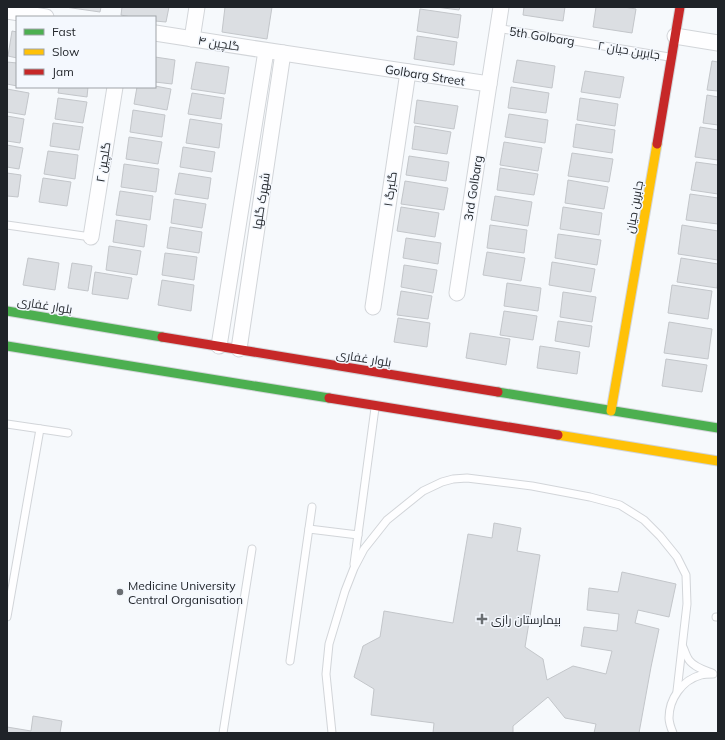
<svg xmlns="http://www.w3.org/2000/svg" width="725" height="740" viewBox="0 0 725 740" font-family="Mulish,Cairo,sans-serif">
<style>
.building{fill:#dbdee2;stroke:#c3c6ca}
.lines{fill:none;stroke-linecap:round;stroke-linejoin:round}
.lane-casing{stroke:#d2d5d9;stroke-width:9}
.street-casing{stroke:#d2d5d9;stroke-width:17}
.fast-casing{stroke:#d2d5d9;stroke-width:11}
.slow-casing{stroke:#d2d5d9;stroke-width:11}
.jam-casing{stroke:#d2d5d9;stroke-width:11}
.lane{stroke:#fefeff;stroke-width:7}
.street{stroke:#fefeff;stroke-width:15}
.fast{stroke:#4caf50;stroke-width:9}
.slow{stroke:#ffc107;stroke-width:9}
.jam{stroke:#c62828;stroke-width:9}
.poi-dot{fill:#6a6e72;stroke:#f4f8fe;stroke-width:1.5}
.labels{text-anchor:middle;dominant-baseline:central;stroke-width:3;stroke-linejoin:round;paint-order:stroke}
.street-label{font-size:12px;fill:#1f2328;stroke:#f4f8fe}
.poi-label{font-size:12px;fill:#1f2328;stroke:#f4f8fe;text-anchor:start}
</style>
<rect width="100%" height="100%" fill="#f6f9fc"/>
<g class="building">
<polygon points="65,7 101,7 100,12"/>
<polygon points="122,7 169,7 166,22 155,21 155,17 131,17 121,15"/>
<polygon points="225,7 272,7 267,39 222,32"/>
<polygon points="436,7 460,7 459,10"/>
<polygon points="524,7 565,7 563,21 523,15"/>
<polygon points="596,7 624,7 636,9 632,33 593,27"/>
<polygon points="420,9 461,15 458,38 417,31"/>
<polygon points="12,31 17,32 17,58 8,56"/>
<polygon points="417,36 457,42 454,65 414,59"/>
<polygon points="155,57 175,60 172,84 155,82"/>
<polygon points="517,60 555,66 552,88 513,82"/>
<polygon points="712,61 718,62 718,91 707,90"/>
<polygon points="7,62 17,63 17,86 7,84"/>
<polygon points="196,62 229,67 225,94 191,89"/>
<polygon points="585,71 624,77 620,98 581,92"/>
<polygon points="155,86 171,89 167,110 134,104 137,87"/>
<polygon points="59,87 88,87 87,97 58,93"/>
<polygon points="511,87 549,93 546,113 508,108"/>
<polygon points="7,89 29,93 25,115 7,112"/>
<polygon points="192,93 224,98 221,119 188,114"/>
<polygon points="707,95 718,97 718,125 703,123"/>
<polygon points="58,98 87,102 83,123 55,119"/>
<polygon points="580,98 618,104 615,126 577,120"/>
<polygon points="417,100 458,106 454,129 414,123"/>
<polygon points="133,110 165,115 162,137 130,132"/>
<polygon points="509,114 548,120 545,143 505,137"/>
<polygon points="7,116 24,119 20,143 7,141"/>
<polygon points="190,119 222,124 219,148 186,143"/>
<polygon points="53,123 83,127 79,150 50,146"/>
<polygon points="576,124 615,130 612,153 573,147"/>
<polygon points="415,126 451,132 447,154 412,149"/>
<polygon points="700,127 718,130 718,160 695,157"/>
<polygon points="129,137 162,142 158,164 126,159"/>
<polygon points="504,142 542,148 538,171 500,165"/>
<polygon points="7,145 23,148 19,169 7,167"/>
<polygon points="183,147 215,152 212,172 180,167"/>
<polygon points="48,151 78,155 75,179 44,174"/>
<polygon points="572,153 613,159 609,182 568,176"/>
<polygon points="409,156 449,162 446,181 406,175"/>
<polygon points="696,162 718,165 718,194 691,190"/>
<polygon points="124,164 159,169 156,192 121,187"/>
<polygon points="500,168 538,174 534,195 497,190"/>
<polygon points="7,173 21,175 18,197 7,196"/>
<polygon points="179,173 211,178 208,199 175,194"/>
<polygon points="43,178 71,182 67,206 39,202"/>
<polygon points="568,180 608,187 604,209 565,203"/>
<polygon points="405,181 448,188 444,210 401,204"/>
<polygon points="120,191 153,196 150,220 116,215"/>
<polygon points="690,194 718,198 718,224 686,220"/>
<polygon points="495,196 532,202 528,226 491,220"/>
<polygon points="174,199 206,204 202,228 171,223"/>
<polygon points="401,207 439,213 435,237 397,231"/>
<polygon points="563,207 602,213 599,235 560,229"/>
<polygon points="116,220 147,225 144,247 113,242"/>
<polygon points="490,225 527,230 524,253 487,248"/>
<polygon points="682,225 718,231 718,260 678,254"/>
<polygon points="170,227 202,232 199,253 167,248"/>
<polygon points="558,234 601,240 597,265 555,258"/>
<polygon points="406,238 441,243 438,264 403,258"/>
<polygon points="109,246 141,251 137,275 106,270"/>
<polygon points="487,252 525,258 521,281 483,275"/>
<polygon points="165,253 197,257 194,280 162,275"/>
<polygon points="28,258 59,263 55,290 23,285"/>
<polygon points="681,258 718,264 718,278 717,288 677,282"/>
<polygon points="552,262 595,269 591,292 549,285"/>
<polygon points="72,263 92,266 88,291 68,288"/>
<polygon points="404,265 437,270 433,293 401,287"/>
<polygon points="95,272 132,278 128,299 92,294"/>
<polygon points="162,280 194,285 191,311 158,305"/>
<polygon points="507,283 541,288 538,311 504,306"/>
<polygon points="672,285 712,291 708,319 668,313"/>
<polygon points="401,291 432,296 428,319 397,315"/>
<polygon points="563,292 596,297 592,322 560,317"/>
<polygon points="504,311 537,316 533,340 500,335"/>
<polygon points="398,318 430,323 427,347 394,342"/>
<polygon points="558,321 592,326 589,347 555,341"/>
<polygon points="669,322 712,329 708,359 664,353"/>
<polygon points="470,333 510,339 506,365 466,358"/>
<polygon points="540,346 580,352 577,374 537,368"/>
<polygon points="666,359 707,365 702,392 662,386"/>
<polygon points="494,523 521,528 517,551 540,555 525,647 543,659 547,680 573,666 606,674 612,651 581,646 584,627 617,631 619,614 587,610 589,588 618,592 622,572 676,584 669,617 638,610 635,623 659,629 651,667 639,733 594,733 596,724 565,718 548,697 513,726 513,733 433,733 434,723 371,715 374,689 354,677 363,646 380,637 384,611 453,623 468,534 492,538"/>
<polygon points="33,716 62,721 60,733 7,733 7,727 31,731"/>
</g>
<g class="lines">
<defs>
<g id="lane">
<polyline points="497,28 669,57"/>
<polyline points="7,225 91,237"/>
<polyline points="7,424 68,433"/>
<polyline points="309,529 358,535"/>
<polyline points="354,564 375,408"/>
<polyline points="7,617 40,429"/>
<polyline points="716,617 718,617"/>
<path d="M683,647c2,4 3,9 6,13 5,7 15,10 23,13"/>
<polyline points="290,661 312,507"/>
<polyline points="223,733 252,549"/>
<polyline points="332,733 326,674 329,644 345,591 354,568 364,549 387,520 423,491 442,482 453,479 467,478 532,486 590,497 620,505 644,520 660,536 677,557 686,575 687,604 677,691"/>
<path d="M673,733c-2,-5 -4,-10 -4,-15 0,-19 13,-38 32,-43 4,-1 8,-1 12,-1"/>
</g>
<g id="street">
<polyline points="7,11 46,17"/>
<polyline points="155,33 283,53 489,84 501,7"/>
<polyline points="675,36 718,43"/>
<polyline points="192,39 197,7"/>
<polyline points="91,237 115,87"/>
<polyline points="457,293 489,84"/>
<polyline points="373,307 408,72"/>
<polyline points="219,346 266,51"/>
<polyline points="239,349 283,53"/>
</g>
<g id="fast">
<polyline points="7,311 162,337"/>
<polyline points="7,346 329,398"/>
<polyline points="498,392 718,428"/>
</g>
<g id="slow">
<polyline points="611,411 657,144"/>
<polyline points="558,435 718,461"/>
</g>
<g id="jam">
<polyline points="657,144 680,7"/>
<polyline points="162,337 498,392"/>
<polyline points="329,398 558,435"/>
</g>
</defs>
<use href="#lane" class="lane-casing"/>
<use href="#street" class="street-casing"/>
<use href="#fast" class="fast-casing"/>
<use href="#slow" class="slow-casing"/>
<use href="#jam" class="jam-casing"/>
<use href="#lane" class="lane"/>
<use href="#street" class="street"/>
<use href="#fast" class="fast"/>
<use href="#slow" class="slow"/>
<use href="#jam" class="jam"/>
</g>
<g class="poi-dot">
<circle cx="120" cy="592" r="4"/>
<path d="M480 613h4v4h4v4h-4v4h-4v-4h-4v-4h4z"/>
</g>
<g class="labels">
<g class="street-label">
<text transform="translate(542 36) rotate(9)">5th Golbarg</text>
<text transform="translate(219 43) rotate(9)">گلچین ۴</text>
<text transform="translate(629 50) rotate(9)">جابربن حیان ۲</text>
<text transform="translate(425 75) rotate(9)">Golbarg Street</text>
<text transform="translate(103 162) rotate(-81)">گلچین ۲</text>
<text transform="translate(473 188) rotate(-81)">3rd Golbarg</text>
<text transform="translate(390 189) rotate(-82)">گلبرگ ۱</text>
<text transform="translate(261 201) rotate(-81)">شهرک گلها</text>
<text transform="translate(634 207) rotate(-80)">جابربن حیان</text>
<text transform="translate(45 305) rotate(9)">بلوار غفاری</text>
<text transform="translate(364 358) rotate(9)">بلوار غفاری</text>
</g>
<g class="poi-label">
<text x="128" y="585">Medicine University<tspan x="128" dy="14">Central Organisation</tspan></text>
<text x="491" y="619">بیمارستان رازی</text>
</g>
</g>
<rect width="725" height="740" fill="none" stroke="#1f2328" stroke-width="16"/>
<rect x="16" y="16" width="140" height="72" fill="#f4f8fe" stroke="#9fa3a8"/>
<rect x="24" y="29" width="20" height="6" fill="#4caf50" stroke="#9fa3a8"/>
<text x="52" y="36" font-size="12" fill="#1f2328">Fast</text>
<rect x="24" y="49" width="20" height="6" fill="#ffc107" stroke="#9fa3a8"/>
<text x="52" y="56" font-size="12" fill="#1f2328">Slow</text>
<rect x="24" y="69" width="20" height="6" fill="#c62828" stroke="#9fa3a8"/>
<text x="52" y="76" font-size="12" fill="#1f2328">Jam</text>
</svg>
